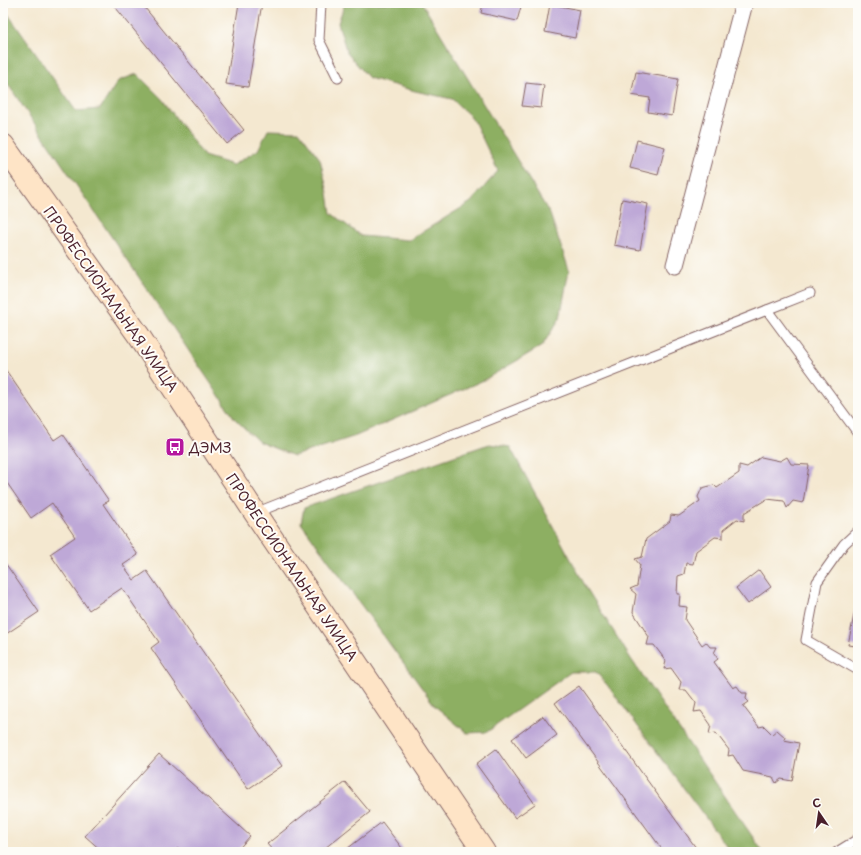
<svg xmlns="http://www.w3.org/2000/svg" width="861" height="855" viewBox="0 0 861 855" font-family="'Playpen Sans',sans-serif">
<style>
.forest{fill:#8daf62;stroke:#6c6746}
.building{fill:#bea8d7}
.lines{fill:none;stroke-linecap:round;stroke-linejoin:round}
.service-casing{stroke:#866565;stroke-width:11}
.minor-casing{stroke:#866565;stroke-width:19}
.secondary-casing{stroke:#866565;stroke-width:24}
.service{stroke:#fff;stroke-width:9}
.minor{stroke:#fff;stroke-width:17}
.secondary{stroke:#fee4c6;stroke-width:22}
.labels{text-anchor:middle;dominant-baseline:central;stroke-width:4;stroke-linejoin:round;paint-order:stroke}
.street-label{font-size:14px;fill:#4a1f2b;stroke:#fdfcf7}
.poi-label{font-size:14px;fill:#4a1f2b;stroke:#fdfcf7;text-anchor:start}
</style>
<rect width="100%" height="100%" fill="#fdfcf7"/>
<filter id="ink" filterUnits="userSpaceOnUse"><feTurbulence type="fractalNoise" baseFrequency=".025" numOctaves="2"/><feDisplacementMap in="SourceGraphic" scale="8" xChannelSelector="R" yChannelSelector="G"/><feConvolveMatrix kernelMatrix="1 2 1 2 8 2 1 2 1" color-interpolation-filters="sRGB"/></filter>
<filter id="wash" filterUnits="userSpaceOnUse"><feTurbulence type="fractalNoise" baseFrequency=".012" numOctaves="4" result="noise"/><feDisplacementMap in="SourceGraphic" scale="16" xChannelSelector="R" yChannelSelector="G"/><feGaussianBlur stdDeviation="0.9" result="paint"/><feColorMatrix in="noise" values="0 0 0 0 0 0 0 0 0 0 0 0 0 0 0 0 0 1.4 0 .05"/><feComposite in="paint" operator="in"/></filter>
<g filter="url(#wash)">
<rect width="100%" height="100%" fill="#f4e8d0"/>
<g class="forest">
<polygon points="345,3 422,3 550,214 569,270 560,318 542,346 484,380 356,436 294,456 259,442 235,419 3,77 3,7 76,111 100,109 118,81 137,74 162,99 204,156 233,165 258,150 268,130 299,131 320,159 328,193 331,213 361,236 409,240 471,202 498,171 475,123 469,115 452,99 415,91 369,78 347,53 338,23"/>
<polygon points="489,444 510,447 587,589 631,659 763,852 731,852 608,686 596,672 571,672 487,732 467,733 435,706 301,523 304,508"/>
</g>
<g id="blocks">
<g class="building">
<polygon points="112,3 141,3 244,130 227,144"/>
<polygon points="239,3 262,3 248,87 226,84"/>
<polygon points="483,3 522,3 517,21 481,13"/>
<polygon points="550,4 580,10 575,38 545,32"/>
<polygon points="636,72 678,79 672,116 648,112 650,98 631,95"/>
<polygon points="526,83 544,85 541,108 522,106"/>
<polygon points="637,140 665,147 658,175 630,168"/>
<polygon points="622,199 648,204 640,250 614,245"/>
<polygon points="3,366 54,440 63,434 109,501 103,504 138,555 123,565 134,580 147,571 282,766 248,789 151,648 159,642 122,588 89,610 50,554 75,537 52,503 31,518 3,477"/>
<polygon points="761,457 780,461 787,457 791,464 809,465 803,503 793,501 787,508 784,501 767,499 744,513 744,521 737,519 723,530 723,538 715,537 696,551 693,564 686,563 684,574 678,576 677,594 680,594 679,606 687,607 685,620 702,645 706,642 710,647 717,647 714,653 718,659 714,662 733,688 737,686 742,693 747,693 746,699 749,702 743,706 759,727 764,726 772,734 777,730 785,737 784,740 799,743 792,781 781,779 776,783 773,777 743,771 733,755 728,756 729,750 716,733 709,734 711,725 701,711 694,712 696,703 686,690 679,690 681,682 671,668 664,669 666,661 654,645 647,645 649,637 633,612 636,594 630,589 637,586 640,565 635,559 642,557 646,539 670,521 671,515 679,516 700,501 698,497 702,488 714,485 717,488 739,473 739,465 747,467"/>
<polygon points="3,560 39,612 3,636"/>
<polygon points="759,570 771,587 748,604 736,588"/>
<polygon points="856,605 858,606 858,648 856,646 848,645"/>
<polygon points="579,686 699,852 664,852 555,703"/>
<polygon points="543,716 557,735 526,758 512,739"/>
<polygon points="496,749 535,804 515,818 476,764"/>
<polygon points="159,754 250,836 236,852 183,852 178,848 174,852 103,852 85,836"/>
<polygon points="345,782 370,812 320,852 274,852 267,844"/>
<polygon points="382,822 405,852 343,852"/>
</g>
</g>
</g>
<g filter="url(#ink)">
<use href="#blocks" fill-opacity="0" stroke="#866565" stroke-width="1"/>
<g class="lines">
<defs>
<g id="service">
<polyline points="321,3 319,40 338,78"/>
<polyline points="767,310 858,433"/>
<polyline points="255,513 810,293"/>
<polyline points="858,531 844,544 817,582 806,640 858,670"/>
<polyline points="837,852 858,839"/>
</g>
<polyline id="minor" points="675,265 744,3"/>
<polyline id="secondary" points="3,145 139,336 255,513 484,852"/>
</defs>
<use href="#service" class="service-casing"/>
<use href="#minor" class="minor-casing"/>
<use href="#secondary" class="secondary-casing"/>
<use href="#service" class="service"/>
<use href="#minor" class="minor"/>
<use href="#secondary" class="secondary"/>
</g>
</g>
<defs>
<symbol id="bus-square" viewBox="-11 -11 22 22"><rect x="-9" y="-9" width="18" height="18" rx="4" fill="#b5179e" stroke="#fdfcf7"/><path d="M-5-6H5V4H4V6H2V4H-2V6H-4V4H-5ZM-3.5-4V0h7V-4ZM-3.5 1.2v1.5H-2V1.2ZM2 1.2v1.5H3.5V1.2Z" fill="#fff"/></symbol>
</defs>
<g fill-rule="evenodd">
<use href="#bus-square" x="164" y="436" width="22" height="22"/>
</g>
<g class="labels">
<g class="street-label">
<text transform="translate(111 299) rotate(55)">ПРОФЕССИОНАЛЬНАЯ УЛИЦА</text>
<text transform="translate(292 567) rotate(56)">ПРОФЕССИОНАЛЬНАЯ УЛИЦА</text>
</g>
<g class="poi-label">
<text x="189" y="447">ДЭМЗ</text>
</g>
</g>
<rect width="861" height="855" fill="none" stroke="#fdfcf7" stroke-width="16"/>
<g transform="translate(819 813) rotate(347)" stroke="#fdfcf7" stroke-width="3" paint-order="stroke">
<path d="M0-3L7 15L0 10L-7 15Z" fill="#4a1f2b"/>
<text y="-6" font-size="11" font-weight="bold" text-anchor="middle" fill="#4a1f2b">С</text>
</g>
</svg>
